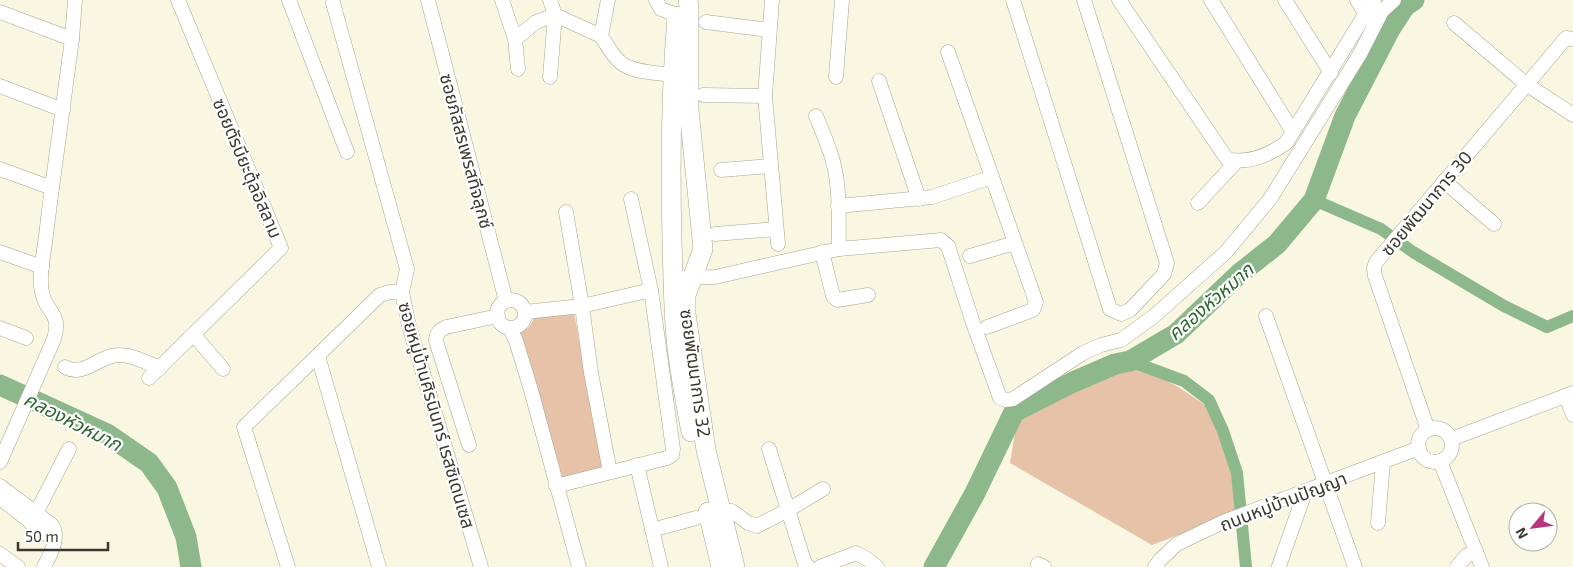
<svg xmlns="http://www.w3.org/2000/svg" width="1573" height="567" viewBox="0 0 1573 567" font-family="'Exo 2','Noto Sans Thai',sans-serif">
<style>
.green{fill:#e6c2a8}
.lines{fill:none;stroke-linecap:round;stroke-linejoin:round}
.canal{stroke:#8db88c;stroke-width:12}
.river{stroke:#8db88c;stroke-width:21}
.street-casing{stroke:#a7a490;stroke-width:15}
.secondary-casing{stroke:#a7a490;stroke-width:20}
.street{stroke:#fff;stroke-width:14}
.secondary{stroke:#fff;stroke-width:19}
.labels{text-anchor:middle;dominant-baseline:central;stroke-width:4.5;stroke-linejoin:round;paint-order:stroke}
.street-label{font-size:18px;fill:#3a3930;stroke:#fff}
.water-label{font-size:19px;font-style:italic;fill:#2c662d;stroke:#fff}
</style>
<rect width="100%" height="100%" fill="#f9f6e1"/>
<g class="green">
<polygon points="574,312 602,468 559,478 521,333 529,327 535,317"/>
<polygon points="1136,364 1180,388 1214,411 1241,511 1152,545 1010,463 1017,420 1071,383"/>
</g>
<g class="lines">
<g class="canal">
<polyline points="1401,0 1405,6"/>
<polyline points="1314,200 1381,229 1413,252 1504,306 1547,327 1573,316"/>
<polyline points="1130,361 1184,381 1209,400 1223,431 1237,473 1246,567"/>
</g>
<g class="river">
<polyline points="0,385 107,434 149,463 167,488 186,537 191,567"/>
<polyline points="934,567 975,493 1014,412 1071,383 1115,364 1130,361 1176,334 1239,274 1277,244 1314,200 1345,116 1390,29 1405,6 1414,0"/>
</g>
<defs>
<g id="street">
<polyline points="289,0 347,152"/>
<polyline points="428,0 506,301"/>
<polyline points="502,0 515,39"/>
<path d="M608,0l-7,36c7,10 14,25 25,30 14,7 32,7 47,9"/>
<polyline points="656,0 661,9 677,15"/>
<polyline points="772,0 765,96 778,244"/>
<polyline points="1013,0 1110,309 1121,314 1130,310 1164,274 1167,263 1084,0"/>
<path d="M1119,0l108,159c21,5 42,-4 59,-16l88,-143"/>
<polyline points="1211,0 1293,132"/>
<polyline points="1285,0 1331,73"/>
<polyline points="1357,0 1365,13"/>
<polyline points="333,3 407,269 402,292 409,326 481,567"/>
<polyline points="0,12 72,39"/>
<polyline points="706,22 769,30"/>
<polyline points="1454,23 1526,84 1573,115"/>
<polyline points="948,52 1036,302 1033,310 987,327"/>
<polyline points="518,69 515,39 536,22 555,15 601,36"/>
<polyline points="550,77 555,15 550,0"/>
<polyline points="836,77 842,0"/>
<polyline points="879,81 919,199"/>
<polyline points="0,86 63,110"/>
<polyline points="703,95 765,96"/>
<path d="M816,116c9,22 19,44 21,67 3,22 1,45 2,66"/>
<polyline points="0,169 52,188 72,39 75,0"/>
<polyline points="721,170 771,166"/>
<polyline points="1444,181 1494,224"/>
<polyline points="1198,203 1237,161"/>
<polyline points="838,206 932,197 992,177"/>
<polyline points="566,212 582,306 591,373 610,472"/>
<polyline points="715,234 776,229"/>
<polyline points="0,252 42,267"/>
<polyline points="822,252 833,296 837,300 868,295"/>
<polyline points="970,256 1015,243"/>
<polyline points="684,278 715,277 839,249 941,240 948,246 972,320 1000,398 1006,400 1013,399 1083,353 1101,345 1121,340 1153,317 1226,252 1270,199 1360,54 1382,11 1394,0"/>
<circle cx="511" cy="314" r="14"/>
<polyline points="525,312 582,306 651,290"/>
<polyline points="1266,316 1355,567"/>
<polyline points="0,328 26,338"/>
<polyline points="510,328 516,341 531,390 579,567"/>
<polyline points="194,335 223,369"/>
<polyline points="318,356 379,567"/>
<path d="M65,367c19,11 36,-13 54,-12 14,0 28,8 41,13"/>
<polyline points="149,378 281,248 178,0"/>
<polyline points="1566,396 1573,415"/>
<circle cx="1435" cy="445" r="17"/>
<polyline points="1428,430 1375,276 1374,268 1376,262 1566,38 1573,39"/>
<polyline points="1451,439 1573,393"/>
<path d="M469,445l-33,-104c0,-8 3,-10 10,-14l52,-11"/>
<polyline points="769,449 805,564 809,567"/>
<polyline points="1440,461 1482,567"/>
<path d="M0,462l54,-123c8,-27 -8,-25 -12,-47 -3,-13 0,-29 2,-42 3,-21 5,-41 8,-62"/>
<polyline points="637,465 661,567"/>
<path d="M0,486l52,39c8,13 -2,30 -8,42"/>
<polyline points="556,486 667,458 672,455 673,449 651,290 631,199"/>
<polyline points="0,498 49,536 54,542"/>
<polyline points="721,512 732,511 748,523 757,526 788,510 823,489"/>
<polyline points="31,523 69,449"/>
<polyline points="1378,523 1383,463"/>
<polyline points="652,530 696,518"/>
<polyline points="0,554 18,567"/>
<polyline points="1038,564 1044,567"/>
<polyline points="1279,566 1305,492"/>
<polyline points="288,567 244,427 380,295 390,292 402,292"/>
<polyline points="820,567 856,553 867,559 877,567"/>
<polyline points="1155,567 1160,560 1177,544 1223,522 1419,448"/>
<polyline points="1457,567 1466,556 1476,551"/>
</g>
<g id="secondary">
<polyline points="688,0 689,7 689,110 703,249 686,295 686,314 706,450 735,567"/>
<path d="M677,16c-6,74 -7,149 -5,223 1,33 1,66 4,99 3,32 9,63 15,94"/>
<polyline points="708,512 721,567"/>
</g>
</defs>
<use href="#street" class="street-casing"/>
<use href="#secondary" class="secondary-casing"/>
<use href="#street" class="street"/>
<use href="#secondary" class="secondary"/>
</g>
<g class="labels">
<g class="street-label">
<text transform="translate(467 151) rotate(75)">ซอยภัสสรเพรสทีจลุกซ์</text>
<text transform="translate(248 168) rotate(67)">ซอยตัรบียะตุ้ลอิสลาม</text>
<text transform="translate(1426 203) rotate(-50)">ซอยพัฒนาการ 30</text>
<text transform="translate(696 373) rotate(82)">ซอยพัฒนาการ 32</text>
<text transform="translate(437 415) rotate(74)">ซอยหมู่บ้านศิรนินทร์ เรสซิเดนเซส</text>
<text transform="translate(1283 501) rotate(-21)">ถนนหมู่บ้านปัญญา</text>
</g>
<g class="water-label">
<text transform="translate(1210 301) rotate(-41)">คลองหัวหมาก</text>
<text transform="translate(73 421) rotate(27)">คลองหัวหมาก</text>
</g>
</g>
<g transform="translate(1533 527) rotate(241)"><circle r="24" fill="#ffffff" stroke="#b0b0ac"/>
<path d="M0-4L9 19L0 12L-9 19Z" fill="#b8347a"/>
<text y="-8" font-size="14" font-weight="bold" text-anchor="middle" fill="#3a3930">N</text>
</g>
<path d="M18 542v8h90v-8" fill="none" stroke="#3a3930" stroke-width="2.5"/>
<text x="25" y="542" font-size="15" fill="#3a3930" stroke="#ffffff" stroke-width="4" paint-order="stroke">50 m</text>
</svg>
